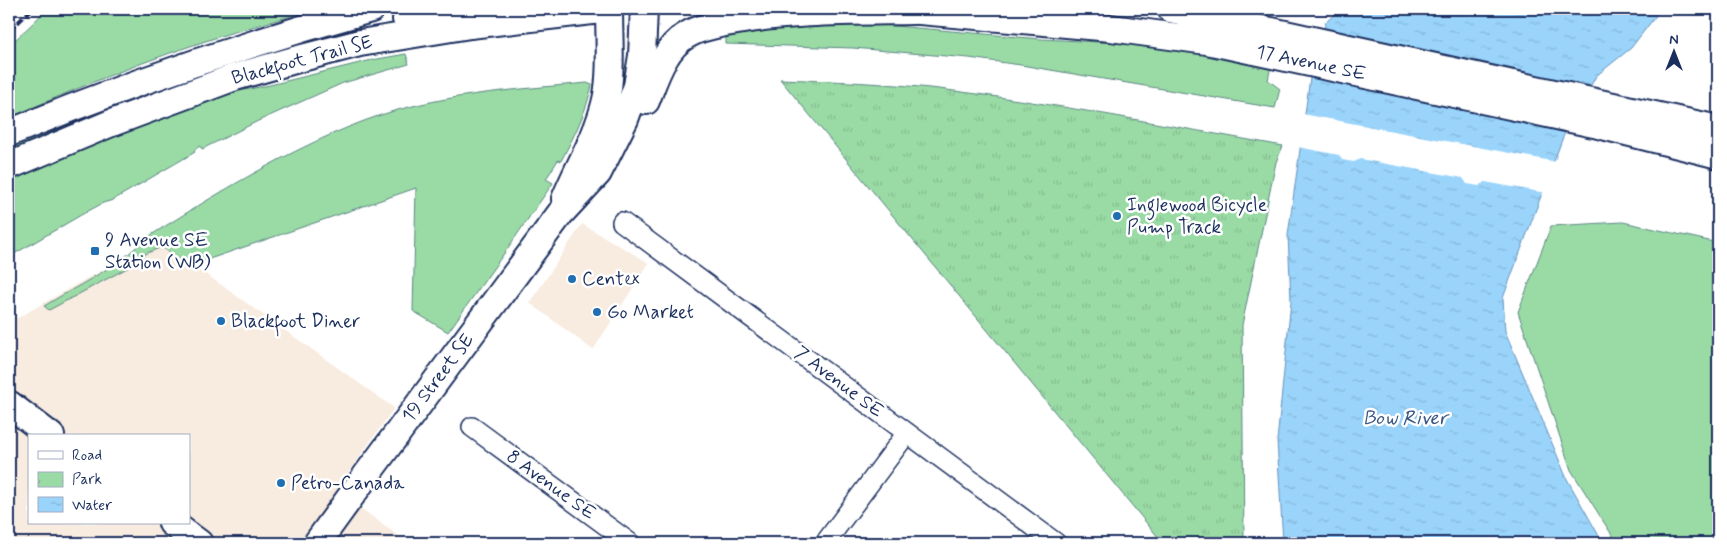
<svg xmlns="http://www.w3.org/2000/svg" width="1727" height="552" viewBox="0 0 1727 552" font-family="Mynerve,sans-serif">
<style>
.built{fill:#f8ebe0;fill-rule:evenodd}
.grass{fill:#9adba5;stroke:#5a8582}
.park{fill:url(#park-tufts);stroke:#5a8582}
.water{fill:url(#water-ripples);stroke:#6792bc}
.pier{fill:#fff}
.lines{fill:none;stroke-linecap:round;stroke-linejoin:round}
.street-casing{stroke:#1b2f5e;stroke-width:22}
.secondary-casing{stroke:#1b2f5e;stroke-width:30}
.street{stroke:#fff;stroke-width:19}
.secondary{stroke:#fff;stroke-width:26}
.rail{stroke:#1b2f5e;stroke-width:4;stroke-dasharray:8 4;stroke-linecap:butt}
.poi-dot{fill:#1f6fb2;stroke:#fff;stroke-width:2}
.labels{text-anchor:middle;dominant-baseline:central;stroke-width:5;stroke-linejoin:round;paint-order:stroke}
.street-label{font-size:19px;fill:#1b2f5e;stroke:#fff}
.poi-label{font-size:19px;fill:#1b2f5e;stroke:#fff;text-anchor:start}
.water-label{font-size:20px;font-style:italic;fill:#3b5885;stroke:#fff}
</style>
<defs>
<pattern id="park-tufts" width="24" height="20" patternUnits="userSpaceOnUse" patternTransform="scale(1.25)"><rect width="24" height="20" fill="#9adba5"/><path d="M3 7l-1-3M5 7V3M7 7l1-3M15 17l-1-3M17 17v-4M19 17l1-3" fill="none" stroke="#84bc90"/></pattern>
<pattern id="water-ripples" width="26" height="14" patternUnits="userSpaceOnUse" patternTransform="scale(1.25)"><rect width="26" height="14" fill="#9ad4fa"/><path d="M2 4q2-2 4 0t4 0M15 11q2-2 4 0t4 0" fill="none" stroke="#84b6d9"/></pattern>
</defs>
<rect width="100%" height="100%" fill="#fff"/>
<filter id="ink" filterUnits="userSpaceOnUse"><feTurbulence type="fractalNoise" baseFrequency=".02" numOctaves="2"/><feDisplacementMap in="SourceGraphic" scale="10" xChannelSelector="R" yChannelSelector="G"/><feConvolveMatrix kernelMatrix="1 2 1 2 8 2 1 2 1" color-interpolation-filters="sRGB"/></filter>
<g filter="url(#ink)">
<g class="built">
<polygon points="582,224 649,263 593,350 530,303"/>
<path d="M165,245l229,163 -58,82 72,53h-399v-220l82,-47 60,-29zM29,436h160v87h-160z"/>
</g>
<g class="grass">
<path d="M46,9h270c-31,9 -62,17 -92,26 -73,23 -146,52 -215,83v-72l28,-27z"/>
<polygon points="850,22 1041,39 1137,44 1182,48 1271,66 1268,80 1280,89 1275,108 1021,65 969,58 853,48 726,44 726,32"/>
<polygon points="319,30 322,37 9,154 9,141"/>
<polygon points="406,54 409,64 343,83 258,121 202,149 200,146 194,150 195,152 113,200 103,203 81,215 9,257 9,179 87,145 224,94 270,85 372,60"/>
<path d="M587,83l5,2c-6,28 -18,51 -31,76l-3,-1 -12,19 7,4 -48,69 -57,80 -35,-21 3,-123 -227,78 -27,-19 -15,6 -16,13 -82,44 -5,-4c24,-15 51,-28 75,-45 11,-7 20,-18 32,-26 67,-42 139,-86 213,-114 71,-27 149,-31 223,-38z"/>
<polygon points="1623,222 1718,243 1718,543 1617,543 1571,470 1518,312 1551,226"/>
</g>
<path class="park" d="M780,79c53,2 106,4 159,10 115,14 230,37 344,57l-7,16 -34,163 2,218h-81z"/>
<polygon class="water" points="1337,9 1661,9 1631,48 1596,76 1563,137 1503,298 1505,331 1567,479 1603,543 1283,543 1277,441 1291,301 1288,235 1310,78 1326,22 1334,15"/>
<polygon class="pier" points="1303,114 1557,162 1546,193 1485,182 1479,186 1467,184 1463,178 1360,159 1354,162 1342,160 1339,155 1298,147"/>
<g class="lines">
<defs>
<g id="street">
<polyline points="622,222 1056,543"/>
<polyline points="472,427 630,543"/>
<polyline points="825,543 907,433"/>
</g>
<g id="secondary">
<polyline points="897,9 1111,28 1207,41 1594,124 1718,155"/>
<polyline points="1171,9 1718,129"/>
<polyline points="406,19 451,9"/>
<path d="M646,101c9,-23 18,-53 41,-66 13,-8 29,-10 44,-13 60,-11 121,-10 182,-11"/>
<path d="M9,133c118,-49 239,-90 362,-124"/>
<polyline points="9,166 109,124 235,77 298,59 360,43 470,25 610,9"/>
<path d="M565,199c13,-32 33,-64 41,-99 6,-26 3,-64 3,-91"/>
<polyline points="9,404 51,436"/>
<polyline points="172,523 199,543"/>
<polyline points="317,543 362,481 560,214 598,173 625,119 637,86 642,56 644,9"/>
</g>
</defs>
<use href="#street" class="street-casing"/>
<use href="#secondary" class="secondary-casing"/>
<use href="#street" class="street"/>
<use href="#secondary" class="secondary"/>
<g class="rail">
<polyline points="9,18 18,9"/>
<polyline points="9,31 32,9"/>
</g>
</g>
</g>
<g class="poi-dot">
<circle cx="1117" cy="216" r="5"/>
<rect x="90" y="246" width="10" height="10" rx="2.5"/>
<circle cx="572" cy="279" r="5"/>
<circle cx="597" cy="312" r="5"/>
<circle cx="221" cy="321" r="5"/>
<circle cx="281" cy="483" r="5"/>
</g>
<g class="labels">
<g class="street-label">
<text transform="translate(302 60) rotate(-15)">Blackfoot Trail SE</text>
<text transform="translate(1311 63) rotate(12)">17 Avenue SE</text>
<text transform="translate(438 378) rotate(-53)">19 Street SE</text>
<text transform="translate(839 382) rotate(37)">7 Avenue SE</text>
<text transform="translate(551 485) rotate(36)">8 Avenue SE</text>
</g>
<g class="poi-label">
<text x="1127" y="205">Inglewood Bicycle<tspan x="1127" dy="22">Pump Track</tspan></text>
<text x="105" y="240">9 Avenue SE<tspan x="105" dy="22">Station (WB)</tspan></text>
<text x="582" y="279">Centex</text>
<text x="607" y="312">Go Market</text>
<text x="231" y="321">Blackfoot Diner</text>
<text x="291" y="483">Petro-Canada</text>
</g>
<g class="water-label">
<text x="1405" y="418">Bow River</text>
</g>
</g>
<rect width="1727" height="552" fill="none" stroke="#fff" stroke-width="30"/>
<rect x="15" y="15" width="1697" height="522" fill="none" stroke="#1b2f5e" stroke-width="2" filter="url(#ink)"/>
<rect x="28" y="434" width="162" height="90" fill="#ffffff" stroke="#a4acbf"/>
<rect x="38" y="451" width="25" height="8" fill="#ffffff" stroke="#a4acbf"/>
<text x="72" y="460" font-size="15" fill="#1b2f5e">Road</text>
<rect x="38" y="472" width="25" height="15" fill="url(#park-tufts)" stroke="#a4acbf"/>
<text x="72" y="484" font-size="15" fill="#1b2f5e">Park</text>
<rect x="38" y="497" width="25" height="15" fill="url(#water-ripples)" stroke="#a4acbf"/>
<text x="72" y="510" font-size="15" fill="#1b2f5e">Water</text>
<g transform="translate(1674 52)" stroke="#ffffff" stroke-width="4" paint-order="stroke">
<path d="M0-4L9 19L0 12L-9 19Z" fill="#1b2f5e"/>
<text y="-8" font-size="14" font-weight="bold" text-anchor="middle" fill="#1b2f5e">N</text>
</g>
</svg>
